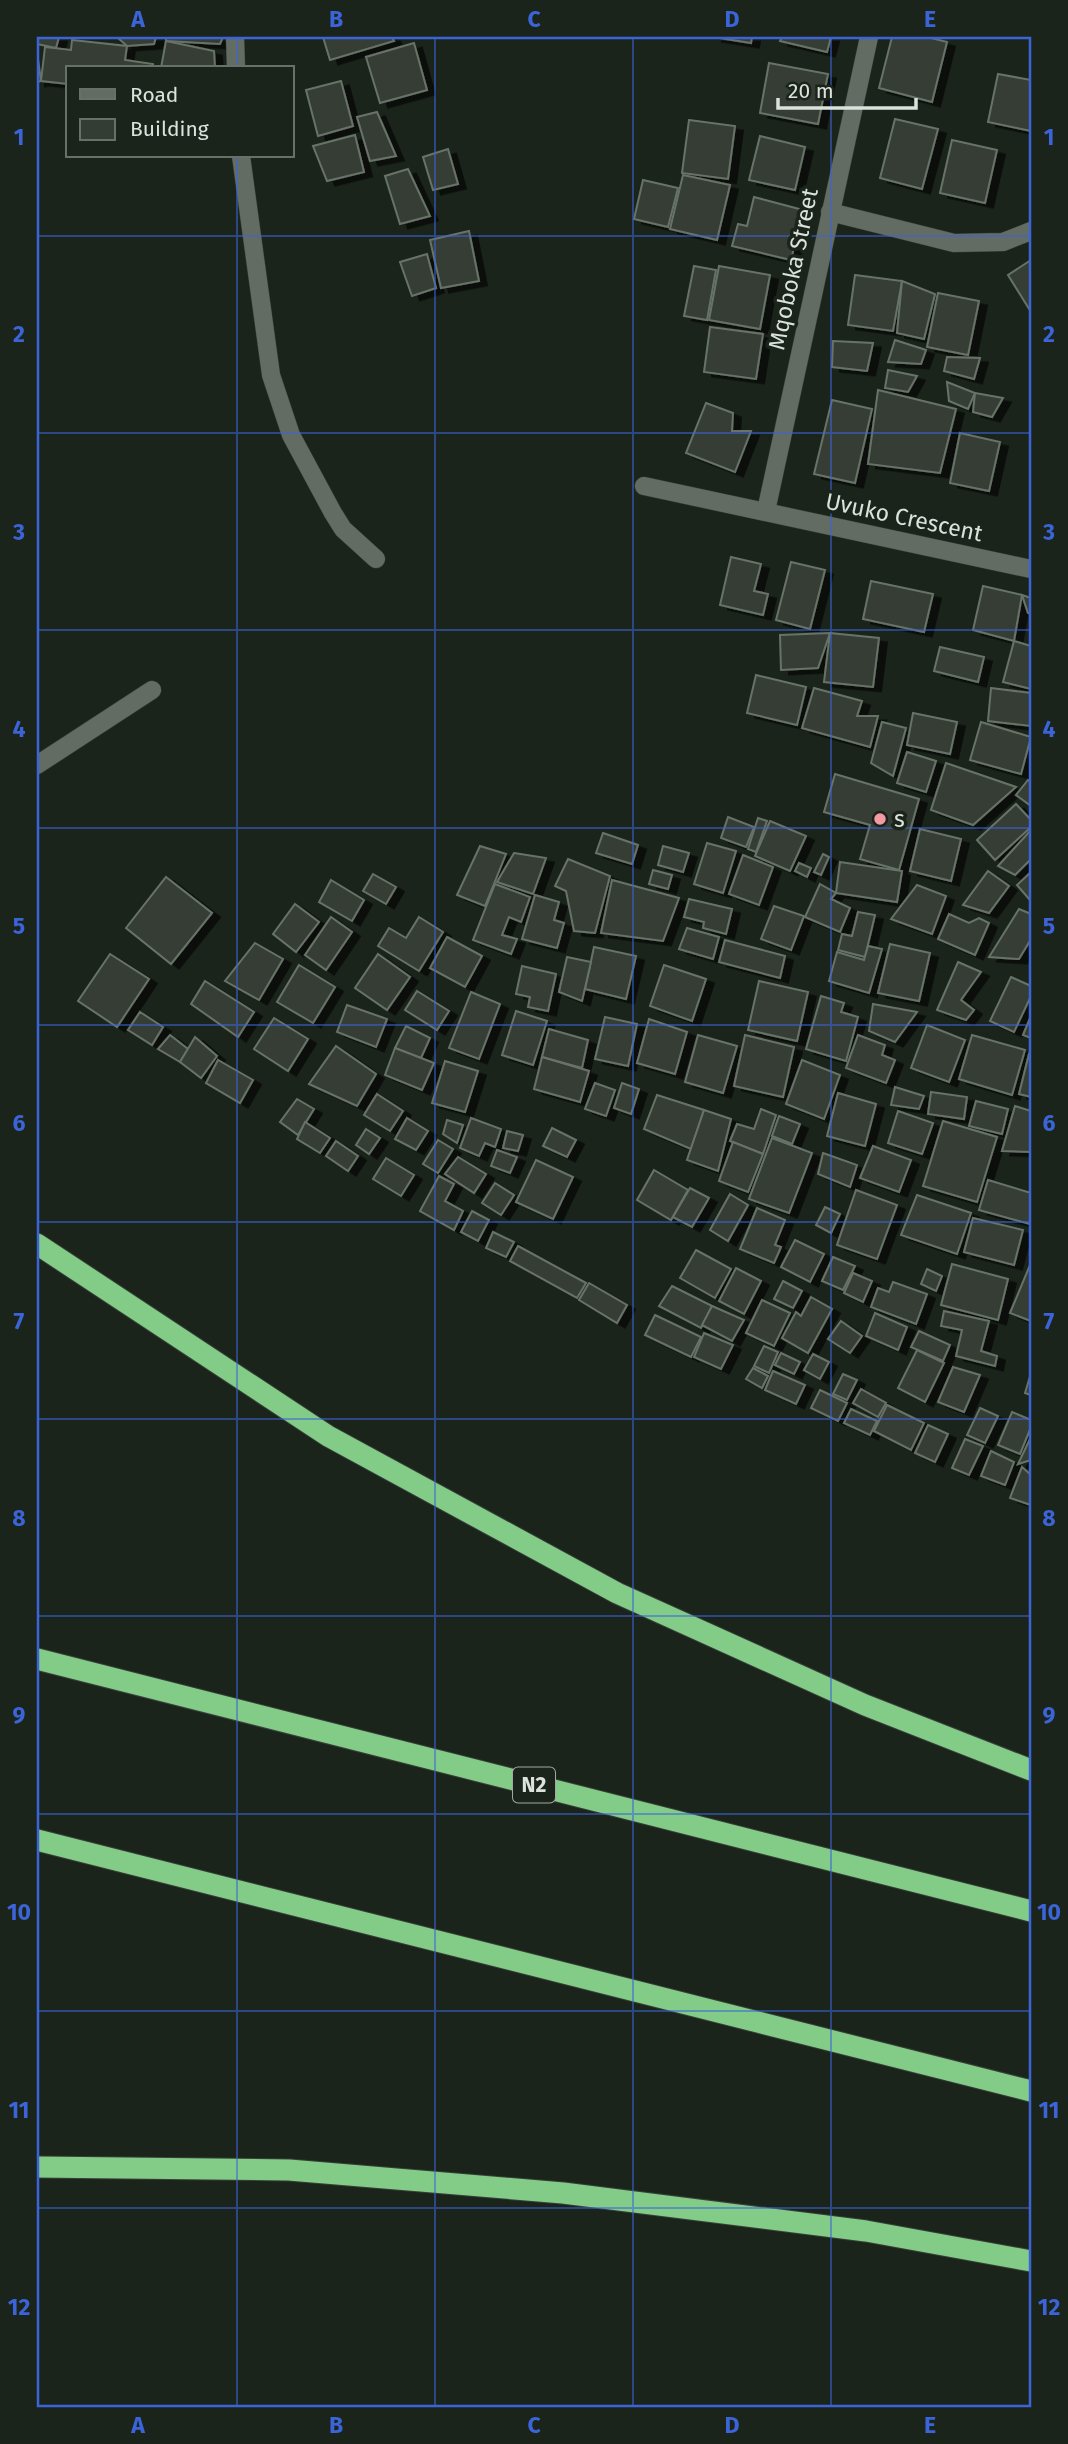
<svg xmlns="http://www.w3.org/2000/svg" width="1068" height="2444" viewBox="0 0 1068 2444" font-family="'Fira Sans',sans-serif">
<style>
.building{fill:#343d34;stroke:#687368;stroke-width:2;filter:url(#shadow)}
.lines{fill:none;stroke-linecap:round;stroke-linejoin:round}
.minor-casing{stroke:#384039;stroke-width:19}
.motorway-casing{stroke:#384039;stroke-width:23}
.minor{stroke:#626c62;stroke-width:18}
.motorway{stroke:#83cc88;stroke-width:21}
.grid{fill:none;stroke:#3a64d8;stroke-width:2;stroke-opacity:0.55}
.poi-dot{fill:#f49aa2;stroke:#1b241b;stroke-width:2.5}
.labels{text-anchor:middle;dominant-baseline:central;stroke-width:7;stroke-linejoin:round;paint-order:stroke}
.shield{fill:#1b241b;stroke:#a1a8a1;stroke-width:2}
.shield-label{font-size:21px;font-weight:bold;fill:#dbe1db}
.street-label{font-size:23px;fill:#dbe1db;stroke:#1b241b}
.poi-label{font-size:23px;fill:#dbe1db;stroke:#1b241b;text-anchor:start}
.neatline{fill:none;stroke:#3a64d8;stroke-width:2.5}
.grid-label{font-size:23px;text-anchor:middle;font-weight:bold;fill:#3a64d8}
</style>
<defs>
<filter id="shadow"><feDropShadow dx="8" dy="4.5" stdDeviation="0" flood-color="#0009"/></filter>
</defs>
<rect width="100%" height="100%" fill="#1b241b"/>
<g class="building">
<polygon points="37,37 59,37 56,48 37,44"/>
<polygon points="117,37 156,37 154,44 127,46"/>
<polygon points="166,37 223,37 220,44 166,41"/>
<polygon points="323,37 392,37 394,41 330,60"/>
<polygon points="713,37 752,37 751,43"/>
<polygon points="782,37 831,37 827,52 780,41"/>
<polygon points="892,37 927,37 947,42 932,102 879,88"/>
<polygon points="72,40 127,46 125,60 153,64 153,68 68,68 68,84 41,81 45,47 71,50"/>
<polygon points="166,41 214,51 215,68 161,68"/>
<polygon points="414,43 427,90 380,103 366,57"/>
<polygon points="37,52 41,81 37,82"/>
<polygon points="769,63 828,74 818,124 760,113"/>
<polygon points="998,74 1031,80 1031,131 988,122"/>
<polygon points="341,81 353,126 318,136 306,90"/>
<polygon points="377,112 396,156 370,161 357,117"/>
<polygon points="895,119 938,129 922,189 880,178"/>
<polygon points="689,120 735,126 728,179 682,173"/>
<polygon points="355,135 364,172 327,181 313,146"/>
<polygon points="760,136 805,147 795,190 749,180"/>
<polygon points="952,140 997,150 985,203 940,193"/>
<polygon points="448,149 458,184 433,190 423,157"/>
<polygon points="408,169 430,216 400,224 385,176"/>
<polygon points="683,175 730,185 717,240 670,229"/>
<polygon points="643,180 678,188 668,227 634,219"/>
<polygon points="754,197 803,210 791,260 732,246 738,224 747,226"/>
<polygon points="469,231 479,281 441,288 430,240"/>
<polygon points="427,254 436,288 412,296 400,262"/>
<polygon points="1031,260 1031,312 1008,275"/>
<polygon points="694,266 716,270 707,320 684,316"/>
<polygon points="719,266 770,275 760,329 709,320"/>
<polygon points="855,275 902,281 893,331 848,325"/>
<polygon points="902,281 935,294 924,339 897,333"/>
<polygon points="938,293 979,301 968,355 927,347"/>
<polygon points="710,327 763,334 756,379 704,372"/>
<polygon points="895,340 926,350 921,364 888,362"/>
<polygon points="833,341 873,343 867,371 832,367"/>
<polygon points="947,357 980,358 974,379 944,371"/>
<polygon points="888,370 917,376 908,392 885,388"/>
<polygon points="947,382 975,393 968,409 949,401"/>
<polygon points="878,390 956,409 940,473 868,464"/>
<polygon points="975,393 1003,398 992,417 973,412"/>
<polygon points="832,400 872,409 855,483 814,474"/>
<polygon points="706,403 733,413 732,431 751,431 735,472 686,453"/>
<polygon points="960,433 1000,442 989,491 950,483"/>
<polygon points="731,557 761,564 754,591 768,594 763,615 720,605"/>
<polygon points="791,562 825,570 810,629 776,620"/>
<polygon points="871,581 933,594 924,632 863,619"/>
<polygon points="983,586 1022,595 1014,641 973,630"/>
<polygon points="1022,595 1031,598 1031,614 1028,613"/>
<polygon points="830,633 818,668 781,670 780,635"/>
<polygon points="830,633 879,638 873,687 824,682"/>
<polygon points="1014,641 1031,646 1031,689 1003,682"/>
<polygon points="940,647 984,657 978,682 934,671"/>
<polygon points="756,675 806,687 797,725 747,713"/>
<polygon points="814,688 862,701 857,716 878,716 870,747 802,728"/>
<polygon points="991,688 1031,693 1031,726 988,721"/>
<polygon points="913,713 957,722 950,754 907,745"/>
<polygon points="882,722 906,728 893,776 871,763"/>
<polygon points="981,722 1031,737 1021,774 970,760"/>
<polygon points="907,752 936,761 926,792 897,783"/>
<polygon points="946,763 1016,787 973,825 931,810"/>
<polygon points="835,774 919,799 899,870 860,859 870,825 824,812"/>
<polygon points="1028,780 1031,782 1031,806 1016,795"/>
<polygon points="1016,804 1031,820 1031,827 995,860 977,840"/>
<polygon points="728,817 754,827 746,847 721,838"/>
<polygon points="758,818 767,821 756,852 748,849"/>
<polygon points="770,821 806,836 790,871 755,856"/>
<polygon points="920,829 961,839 951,881 910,871"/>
<polygon points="1031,830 1031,859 1015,875 998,866"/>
<polygon points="603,833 638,845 632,864 596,853"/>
<polygon points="707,843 736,851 723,893 694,884"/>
<polygon points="480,846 506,854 485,906 457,895"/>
<polygon points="663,846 689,853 683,872 658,865"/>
<polygon points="514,853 546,858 533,894 497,882"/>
<polygon points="823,854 829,857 821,875 814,872"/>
<polygon points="743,855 773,867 759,905 729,894"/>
<polygon points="568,859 610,876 595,933 574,931 566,891 555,886"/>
<polygon points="840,862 902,871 897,902 836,893"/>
<polygon points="799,863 811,868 807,877 795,871"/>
<polygon points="653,870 672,875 668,889 649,884"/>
<polygon points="988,871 1009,886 989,913 963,905"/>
<polygon points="1031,872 1031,898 1029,899 1017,885"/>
<polygon points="373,874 396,887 386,904 363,891"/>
<polygon points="166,877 212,913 171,964 126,928"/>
<polygon points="331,880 364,900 352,921 319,902"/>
<polygon points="612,880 679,898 663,941 601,933"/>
<polygon points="495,884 530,897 521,922 509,917 502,935 517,939 511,954 473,940"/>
<polygon points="820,884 836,893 831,899 850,908 840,932 805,917"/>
<polygon points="917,885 946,896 932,934 891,919"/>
<polygon points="535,895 559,902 554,920 564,923 557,948 522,939"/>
<polygon points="689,899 732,909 726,934 703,928 704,922 684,917"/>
<polygon points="295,904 319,922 296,952 273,934"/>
<polygon points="774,906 804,916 791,950 761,939"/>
<polygon points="1019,909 1031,914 1031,939 1019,959 989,957"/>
<polygon points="858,912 875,915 865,957 838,950 842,934 852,936"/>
<polygon points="949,914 969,923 979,918 989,923 975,955 938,939"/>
<polygon points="331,917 352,932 326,970 305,955"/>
<polygon points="419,917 443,932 419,971 378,946 389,928 406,938"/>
<polygon points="687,928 719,937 713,959 679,949"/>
<polygon points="447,937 482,956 465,987 430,968"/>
<polygon points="725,940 785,956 780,978 719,962"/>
<polygon points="255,943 283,959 259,1000 225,981"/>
<polygon points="890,944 930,953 919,1001 878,993"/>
<polygon points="868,946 882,949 869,993 829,981 837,952 864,960"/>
<polygon points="594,947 636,956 626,999 585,989"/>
<polygon points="110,954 149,979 117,1027 78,1001"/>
<polygon points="378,954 410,977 387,1010 355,988"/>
<polygon points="567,957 591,962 582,1001 559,992"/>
<polygon points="958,962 981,972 961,1000 974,1010 966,1020 937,1010"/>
<polygon points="299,965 335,987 313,1023 277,1002"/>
<polygon points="664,965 706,979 692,1021 650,1006"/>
<polygon points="522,966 556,974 548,1011 528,1007 530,997 516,994"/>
<polygon points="1011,977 1031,986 1031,996 1014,1032 990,1021"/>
<polygon points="205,981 254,1012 238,1037 191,1004"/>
<polygon points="759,981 808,992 797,1041 748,1030"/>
<polygon points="417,991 449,1011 437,1030 405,1010"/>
<polygon points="471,992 500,1004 479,1059 449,1048"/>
<polygon points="821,996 844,1003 841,1012 858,1017 846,1061 806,1049"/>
<polygon points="873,1004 917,1012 895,1042 869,1031"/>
<polygon points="347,1005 387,1019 376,1047 337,1032"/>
<polygon points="516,1011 547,1021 533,1065 502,1055"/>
<polygon points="140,1012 163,1027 152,1045 128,1030"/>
<polygon points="1031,1016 1031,1038 1023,1035"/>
<polygon points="605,1017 637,1024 628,1066 595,1059"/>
<polygon points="274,1018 308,1039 288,1071 254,1049"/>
<polygon points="649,1019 687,1032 675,1074 637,1063"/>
<polygon points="927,1025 965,1040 949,1082 911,1068"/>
<polygon points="406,1026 430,1038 421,1058 395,1048"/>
<polygon points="549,1029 588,1040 582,1068 542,1057"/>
<polygon points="170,1035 188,1049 180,1062 158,1049"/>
<polygon points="698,1035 737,1046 723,1093 685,1082"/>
<polygon points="745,1035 794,1047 783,1097 734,1086"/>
<polygon points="858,1035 885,1045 882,1055 895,1060 886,1083 846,1068"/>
<polygon points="972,1035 1025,1050 1012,1095 959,1079"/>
<polygon points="195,1037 217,1056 201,1078 180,1062"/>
<polygon points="336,1046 376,1074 357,1106 309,1084"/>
<polygon points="395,1048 434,1063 422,1090 385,1075"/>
<polygon points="1029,1054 1031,1055 1031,1097 1019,1094"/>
<polygon points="542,1057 589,1071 580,1102 534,1089"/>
<polygon points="218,1060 253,1080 240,1103 206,1083"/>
<polygon points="802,1060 840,1075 824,1119 786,1104"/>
<polygon points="445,1061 478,1071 465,1112 432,1103"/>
<polygon points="595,1083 615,1090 606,1116 585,1109"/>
<polygon points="622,1083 639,1089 631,1114 614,1108"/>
<polygon points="895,1087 924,1096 919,1109 891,1105"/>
<polygon points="931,1092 967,1097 964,1119 928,1114"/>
<polygon points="838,1093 876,1104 865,1146 827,1136"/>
<polygon points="377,1094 403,1111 390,1131 364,1115"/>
<polygon points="657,1095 704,1110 691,1149 644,1129"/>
<polygon points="297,1099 314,1109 298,1135 280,1122"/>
<polygon points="976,1101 1008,1109 1002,1134 969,1126"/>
<polygon points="1015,1106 1031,1111 1031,1152 1002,1151"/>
<polygon points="761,1109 776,1115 763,1154 730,1141 737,1124 754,1129"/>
<polygon points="704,1110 731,1119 718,1171 687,1160"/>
<polygon points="898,1111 933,1123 922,1154 888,1143"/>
<polygon points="779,1116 800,1124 792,1144 772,1136"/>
<polygon points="407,1118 428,1131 416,1150 395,1139"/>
<polygon points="471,1118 501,1129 495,1147 485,1143 479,1156 460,1148"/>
<polygon points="447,1120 463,1125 457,1143 443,1134"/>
<polygon points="943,1121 997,1137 977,1202 923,1186"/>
<polygon points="305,1122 330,1138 320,1153 297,1139"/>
<polygon points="552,1128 576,1140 567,1157 543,1146"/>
<polygon points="366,1129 380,1138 369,1154 356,1145"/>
<polygon points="507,1131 523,1135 518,1151 503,1148"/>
<polygon points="772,1138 812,1153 789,1213 749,1199"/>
<polygon points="438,1140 453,1149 438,1173 423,1164"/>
<polygon points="336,1141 358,1156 348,1171 326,1156"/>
<polygon points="733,1142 763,1154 748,1192 719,1181"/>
<polygon points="873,1146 911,1160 899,1192 860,1178"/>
<polygon points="497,1150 517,1157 510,1173 491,1166"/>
<polygon points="823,1153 857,1165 850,1187 818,1174"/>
<polygon points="458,1157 486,1174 474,1193 445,1174"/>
<polygon points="386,1158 414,1175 401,1196 373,1179"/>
<polygon points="536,1160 573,1177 553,1219 516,1202"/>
<polygon points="654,1170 688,1190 671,1220 637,1200"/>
<polygon points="439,1176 454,1184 445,1201 463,1211 454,1230 420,1211"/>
<polygon points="988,1180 1031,1193 1030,1224 979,1210"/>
<polygon points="495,1183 514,1195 501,1215 482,1203"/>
<polygon points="690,1188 709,1198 692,1227 673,1217"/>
<polygon points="856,1190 897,1205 877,1259 837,1245"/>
<polygon points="730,1194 748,1205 728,1241 710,1230"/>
<polygon points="917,1195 971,1213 957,1254 901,1235"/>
<polygon points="825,1207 840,1214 831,1233 816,1225"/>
<polygon points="757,1208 785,1220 775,1245 781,1247 774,1263 740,1249"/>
<polygon points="472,1211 489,1220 478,1241 461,1232"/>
<polygon points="973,1218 1023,1230 1014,1265 964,1252"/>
<polygon points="493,1232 514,1242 506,1257 486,1248"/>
<polygon points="795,1240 824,1254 810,1282 781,1267"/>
<polygon points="518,1246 586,1283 577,1298 510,1261"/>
<polygon points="696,1250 731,1269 715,1298 680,1278"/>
<polygon points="833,1257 855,1266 843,1290 822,1281"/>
<polygon points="952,1264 1008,1279 998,1320 941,1305"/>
<polygon points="1030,1265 1031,1265 1031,1321 1010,1313"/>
<polygon points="736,1268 761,1281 744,1314 719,1301"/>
<polygon points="927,1269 942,1276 936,1291 921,1284"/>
<polygon points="853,1273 872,1281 863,1302 844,1293"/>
<polygon points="783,1281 802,1291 793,1308 774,1299"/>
<polygon points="893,1282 927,1294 916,1324 871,1307 878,1288 889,1292"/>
<polygon points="589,1283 627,1305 617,1323 579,1300"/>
<polygon points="672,1286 712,1306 701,1328 659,1306"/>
<polygon points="811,1297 832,1309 808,1353 782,1338 796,1312 801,1316"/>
<polygon points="762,1300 790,1313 774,1346 746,1333"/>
<polygon points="712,1306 744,1320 732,1341 702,1325"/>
<polygon points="944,1311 989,1321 981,1351 997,1356 995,1366 956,1356 962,1330 941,1326"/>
<polygon points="875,1313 907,1327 898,1350 866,1336"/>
<polygon points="655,1315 701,1337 691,1357 645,1335"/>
<polygon points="841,1321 862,1336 850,1353 828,1339"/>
<polygon points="919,1331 950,1345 943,1361 911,1347"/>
<polygon points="704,1333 733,1345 721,1369 694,1357"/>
<polygon points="764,1346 778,1352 769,1373 754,1366"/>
<polygon points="917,1350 944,1363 925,1402 898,1388"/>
<polygon points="781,1353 800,1362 794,1374 775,1365"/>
<polygon points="813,1354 829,1362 820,1379 804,1370"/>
<polygon points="953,1367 980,1375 964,1412 938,1402"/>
<polygon points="753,1368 768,1376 762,1388 746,1379"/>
<polygon points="773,1371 805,1385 796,1404 765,1390"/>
<polygon points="1031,1373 1031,1395 1025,1393"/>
<polygon points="843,1374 857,1380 847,1400 833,1394"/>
<polygon points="861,1389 886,1403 878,1417 853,1403"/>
<polygon points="820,1390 847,1403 838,1421 811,1408"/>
<polygon points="887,1405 924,1423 911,1450 874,1431"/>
<polygon points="980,1408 998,1416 985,1443 967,1435"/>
<polygon points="851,1409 877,1421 870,1435 844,1423"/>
<polygon points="1012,1412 1031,1420 1031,1427 1020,1454 998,1445"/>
<polygon points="928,1425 948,1434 935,1462 915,1453"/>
<polygon points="1031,1437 1031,1460 1018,1464"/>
<polygon points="965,1439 983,1446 969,1475 952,1468"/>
<polygon points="991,1451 1014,1462 1005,1485 981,1476"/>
<polygon points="1022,1467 1031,1475 1031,1505 1010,1498"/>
</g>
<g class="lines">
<defs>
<g id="minor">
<polyline points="235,37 236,68"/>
<polyline points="241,156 271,375 291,435 333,513 343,529 376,559"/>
<polyline points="830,212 954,243 1003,242 1031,231"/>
<polyline points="644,486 1031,569"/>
<polyline points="766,511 869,37"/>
<polyline points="37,765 152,690"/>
</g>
<g id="motorway">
<polyline points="37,1244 328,1436 617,1593 865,1705 1031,1770"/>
<polyline points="37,1659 1031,1911"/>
<polyline points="37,1840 1031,2091"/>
<polyline points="37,2167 289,2170 563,2193 866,2231 1031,2261"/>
</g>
</defs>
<use href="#minor" class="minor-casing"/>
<use href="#motorway" class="motorway-casing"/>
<use href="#minor" class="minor"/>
<use href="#motorway" class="motorway"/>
</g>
<path class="grid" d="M237,37v31M435,37v2370M633,37v2370M831,37v2370M237,156v2251M37,236h994M37,433h994M37,630h994M37,828h994M37,1025h994M37,1222h994M37,1419h994M37,1616h994M37,1814h994M37,2011h994M37,2208h994"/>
<circle class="poi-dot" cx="880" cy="819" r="7"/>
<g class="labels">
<rect class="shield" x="513" y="1767.5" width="42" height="35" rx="5"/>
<g class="shield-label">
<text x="534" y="1785">N2</text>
</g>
<g class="street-label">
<text transform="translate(793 269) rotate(-78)">Mqoboka Street</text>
<text transform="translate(904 517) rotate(12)">Uvuko Crescent</text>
</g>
<g class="poi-label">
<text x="894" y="819">s</text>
</g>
</g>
<rect width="1068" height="2444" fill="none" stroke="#1b241b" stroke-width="77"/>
<rect x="66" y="66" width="228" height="91" fill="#1b241b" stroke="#687068" stroke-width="2"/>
<rect x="80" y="89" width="35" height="10" fill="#626c62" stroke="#687068" stroke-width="2"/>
<text x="130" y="102" font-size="21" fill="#dbe1db">Road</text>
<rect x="80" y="119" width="35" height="21" fill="#343d34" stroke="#687068" stroke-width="2"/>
<text x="130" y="136" font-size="21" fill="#dbe1db">Building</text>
<path d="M778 98v10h138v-10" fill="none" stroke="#dbe1db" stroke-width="3.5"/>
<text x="788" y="98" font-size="21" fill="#dbe1db" stroke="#1b241b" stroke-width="5" paint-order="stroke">20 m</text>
<rect x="38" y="38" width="992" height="2368" class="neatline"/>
<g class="grid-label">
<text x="138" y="27">A</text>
<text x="336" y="27">B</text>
<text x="534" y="27">C</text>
<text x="732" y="27">D</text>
<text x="930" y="27">E</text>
<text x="19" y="145">1</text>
<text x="1049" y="145">1</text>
<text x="19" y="342">2</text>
<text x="1049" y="342">2</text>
<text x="19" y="540">3</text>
<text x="1049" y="540">3</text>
<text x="19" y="737">4</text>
<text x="1049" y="737">4</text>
<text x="19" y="934">5</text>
<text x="1049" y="934">5</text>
<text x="19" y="1131">6</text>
<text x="1049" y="1131">6</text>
<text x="19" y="1329">7</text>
<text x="1049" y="1329">7</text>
<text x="19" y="1526">8</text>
<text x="1049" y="1526">8</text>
<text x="19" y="1723">9</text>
<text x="1049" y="1723">9</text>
<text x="19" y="1920">10</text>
<text x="1049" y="1920">10</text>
<text x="19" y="2118">11</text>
<text x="1049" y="2118">11</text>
<text x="19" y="2315">12</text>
<text x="1049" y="2315">12</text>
<text x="138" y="2433">A</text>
<text x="336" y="2433">B</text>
<text x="534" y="2433">C</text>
<text x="732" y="2433">D</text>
<text x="930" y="2433">E</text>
</g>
</svg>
